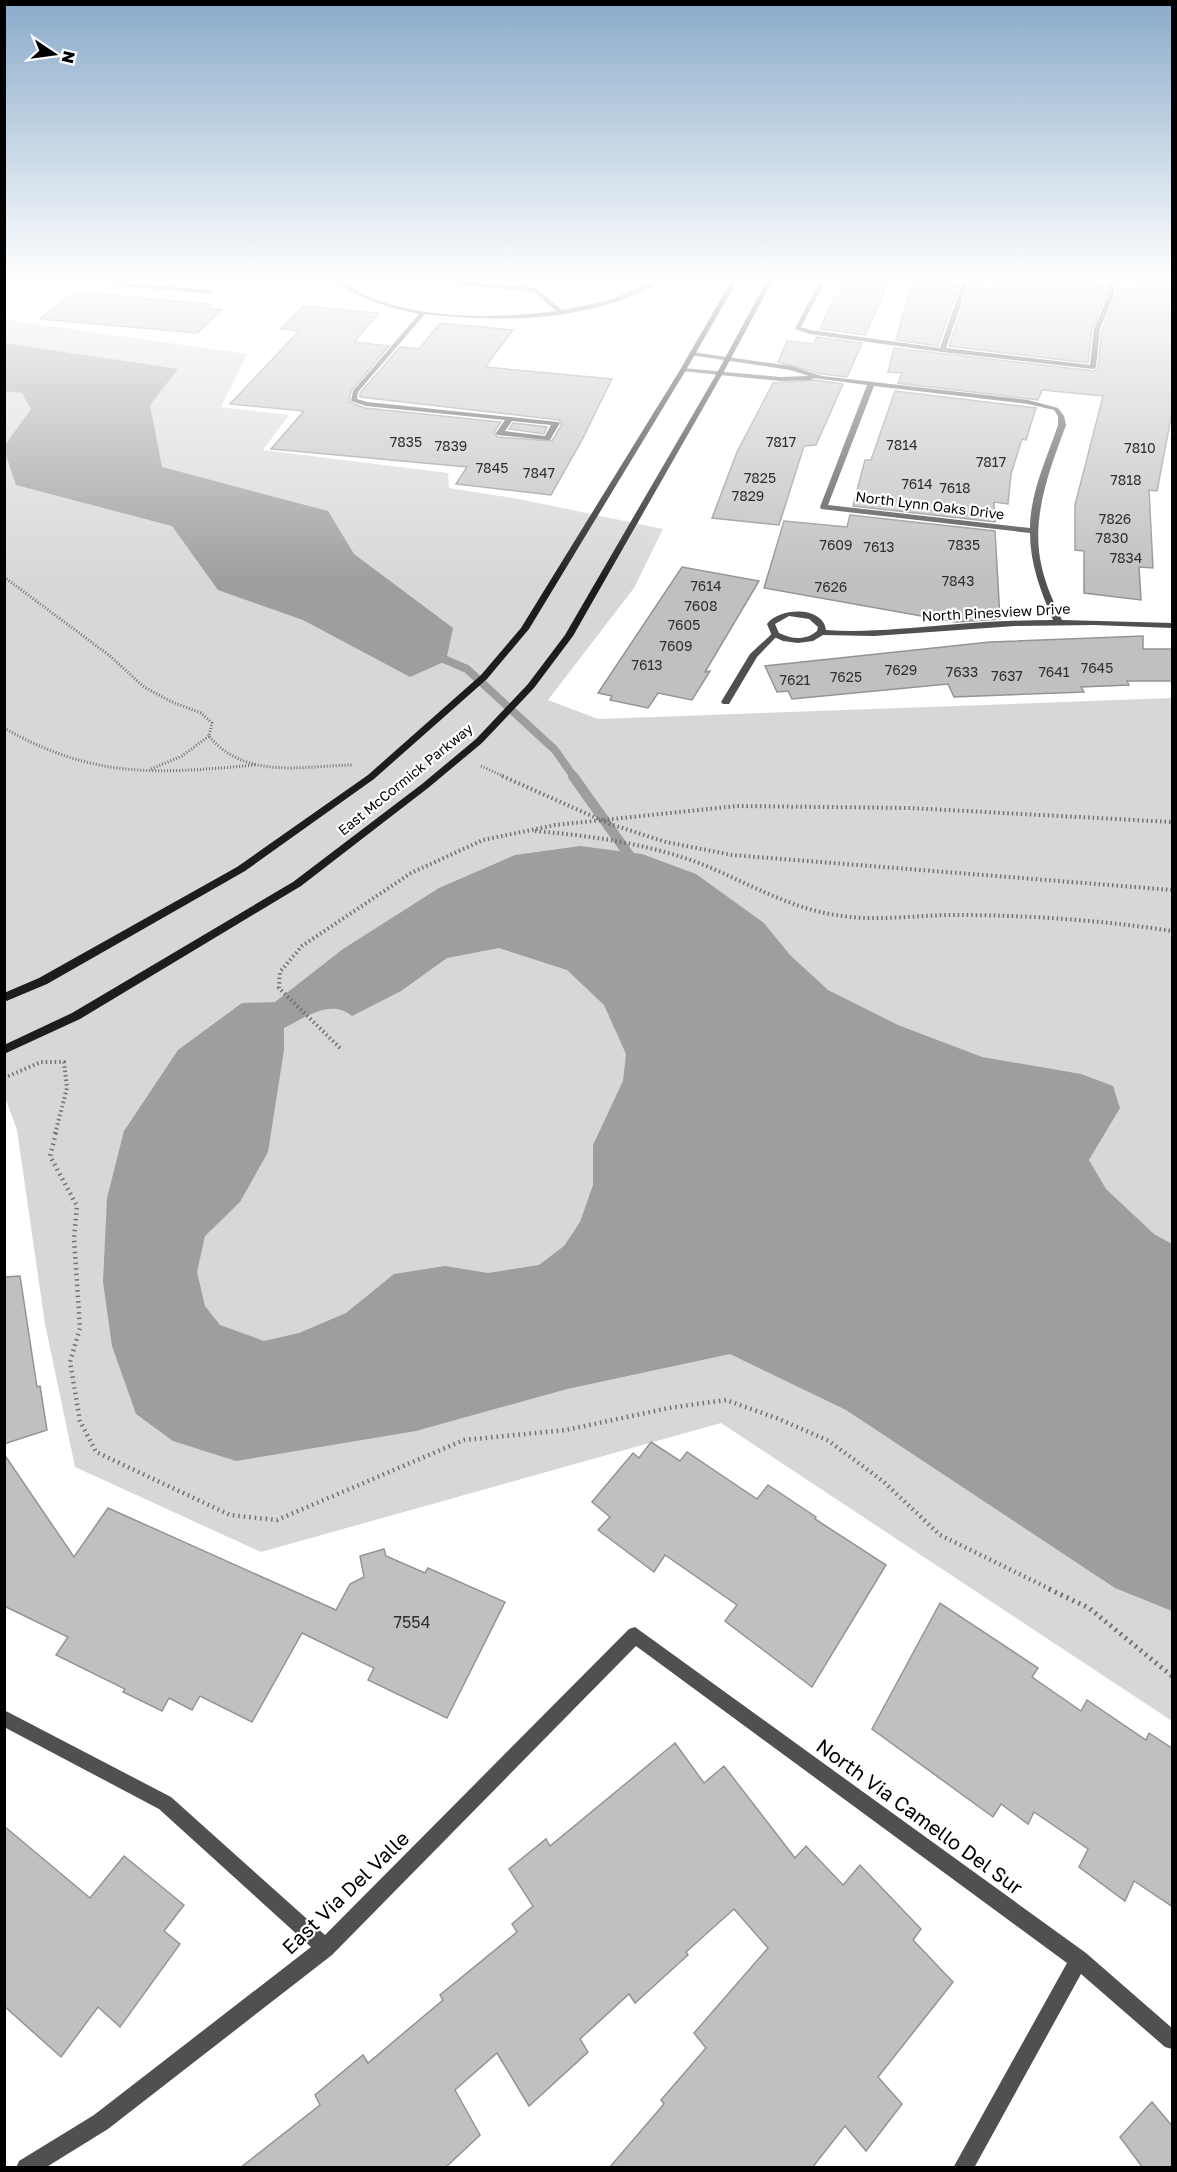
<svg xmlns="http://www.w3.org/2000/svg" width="1177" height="2172" viewBox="0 0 1177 2172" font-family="'Golos Text',sans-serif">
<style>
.green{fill:#d7d7d7}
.water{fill:#9e9e9e;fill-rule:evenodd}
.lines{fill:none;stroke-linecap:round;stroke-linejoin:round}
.stream-far1{stroke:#9e9e9e;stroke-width:8}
.stream{stroke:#9e9e9e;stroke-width:10}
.building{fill:#c0c0c0;stroke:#949494;stroke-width:1.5}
.path-far3{stroke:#727272;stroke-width:3;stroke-dasharray:1 2;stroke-linecap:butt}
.path-far2{stroke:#727272;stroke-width:4;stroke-dasharray:1.5 3;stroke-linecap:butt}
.path-far1{stroke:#727272;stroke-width:4.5;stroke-dasharray:1.5 4;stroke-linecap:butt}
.path{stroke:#727272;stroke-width:5;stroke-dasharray:2 4.5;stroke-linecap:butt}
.lane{fill:#505050;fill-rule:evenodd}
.street{fill:#505050;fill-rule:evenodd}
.secondary{fill:#1d1d1d;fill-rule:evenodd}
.labels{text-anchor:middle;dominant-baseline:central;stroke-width:4.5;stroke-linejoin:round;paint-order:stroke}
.number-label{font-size:14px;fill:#303030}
.far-street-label{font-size:14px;fill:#000;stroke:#fff}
.near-number-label{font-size:16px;fill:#303030}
.near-street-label{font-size:20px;fill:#000;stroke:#fff}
</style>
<rect width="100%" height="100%" fill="#fff"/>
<polygon class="green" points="5,316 8,320 247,354 221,407 289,415 263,450 448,473 449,488 519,499 663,529 634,588 548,700 598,719 1172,698 1172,1721 721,1423 261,1552 75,1467 45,1324 17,1130 5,1097"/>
<g class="water">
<polygon points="5,343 178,369 150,405 162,467 328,511 354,554 453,628 446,661 410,677 303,620 218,590 172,526 16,485 5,452 5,445 31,409 22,393 5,391"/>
<path d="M580,846l62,8 54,20 68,49 26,32 38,35 70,35 84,32 99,17 32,12 7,22 -31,52 17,29 48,45 18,10v367l-57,-23 -269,-178 -116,-56 -163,35 -151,42 -180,30 -63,-20 -37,-27 -24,-68 -9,-64 4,-84 17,-67 54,-81 64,-47 33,-1 68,-53 96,-61 76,-33zM499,948l68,22 37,35 22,49 -3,27 -30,64v40l-13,37 -16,24 -25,19 -51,8 -43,-7 -51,8 -48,39 -47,20 -35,8 -44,-16 -15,-19 -8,-34 8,-36 35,-34 28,-50 16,-102v-22c20,-10 47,-30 68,-12l49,-25 46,-33z"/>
</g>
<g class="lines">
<polyline class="stream-far1" points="435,652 439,657 467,669 555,750 574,777"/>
<polyline class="stream" points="573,776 634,862"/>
</g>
<g class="building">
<polygon points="851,278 891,278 865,335 820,329 834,297 839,298 845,284 849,285"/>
<polygon points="913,278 940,278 939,283 959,285 938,346 896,340"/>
<polygon points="997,278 1087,278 1087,284 1105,286 1106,296 1092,329 1088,363 949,346 970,286 991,288 992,285 996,286"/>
<polygon points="1140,278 1173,278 1173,407 1157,491 1149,490 1153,568 1139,567 1141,600 1084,593 1084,551 1075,550 1075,505 1103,396 1042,390 1038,400 898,383 902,373 888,372 894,348 1094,371 1098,367 1102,330 1116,297 1116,287 1139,289"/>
<polygon points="74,292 212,304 207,309 222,310 197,333 40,319"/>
<polygon points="303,306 379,313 354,342 389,346 351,391 349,402 365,408 501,422 494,432 497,437 552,441 562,424 559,420 360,397 360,393 400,347 419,349 440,323 513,330 485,367 612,379 582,440 551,495 456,484 467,467 271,449 304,411 230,404 299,331 281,329"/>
<polygon points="817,337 862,343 847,377 822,374 778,362 787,341 814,344"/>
<polygon points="815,380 843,384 816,445 804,446 779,525 712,518 737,452 773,383"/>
<polygon points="895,391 1036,408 1026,440 1022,439 1011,474 1008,504 994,502 995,522 853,506 865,460 871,460"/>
<polygon points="513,423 547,427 544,434 509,429"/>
<polygon points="850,515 995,531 1000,619 955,622 764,588 784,521 847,527"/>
<polygon points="682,567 759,581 705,672 710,671 692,700 658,693 648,708 610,700 612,696 598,693"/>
<polygon points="1143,636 1143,649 1173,649 1173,681 1127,681 1129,685 1081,687 1084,692 954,697 948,684 792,699 788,691 777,692 765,666 990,642"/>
<polygon points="20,1276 37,1387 40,1386 47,1430 4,1444 4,1277"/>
<polygon points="651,1442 680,1461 687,1452 757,1499 768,1485 816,1517 815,1519 886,1565 812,1687 725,1621 737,1605 665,1555 654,1572 598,1530 610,1517 592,1502 633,1453 639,1458"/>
<polygon points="4,1454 74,1557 108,1508 336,1610 350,1584 364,1577 360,1556 384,1549 386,1556 425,1573 428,1568 505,1602 447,1718 368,1680 374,1668 302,1633 252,1722 200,1696 192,1710 169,1698 162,1711 123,1692 125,1689 56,1655 68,1637 4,1606"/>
<polygon points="940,1603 1038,1668 1032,1677 1081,1711 1087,1700 1146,1740 1149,1733 1173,1749 1173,1907 1134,1881 1125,1901 1079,1867 1088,1849 1034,1812 1028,1824 1001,1804 993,1817 872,1729"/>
<polygon points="675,1743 704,1783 724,1766 795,1858 806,1846 843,1885 860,1865 921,1929 913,1940 953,1982 878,2077 902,2104 866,2151 845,2126 812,2168 609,2168 664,2104 661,2100 706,2048 694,2033 768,1948 734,1909 686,1952 688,1955 635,2003 629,1994 580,2039 588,2052 529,2106 497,2053 455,2090 480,2135 445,2168 240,2168 320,2105 315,2095 363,2055 368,2063 443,2000 440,1995 517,1932 512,1924 533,1906 509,1869 546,1839 550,1846"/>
<polygon points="4,1826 90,1898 124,1856 184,1905 164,1931 180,1944 120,2027 98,2007 61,2057 4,2006"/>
<polygon points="1152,2102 1173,2127 1173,2168 1143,2168 1120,2137"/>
</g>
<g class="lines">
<g class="path-far3">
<path d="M4,577l106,79 34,31 28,15 29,11 11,10 -3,13c36,44 93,30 143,29"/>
<path d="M4,728c90,51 152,46 251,37"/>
<polyline points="481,766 505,777"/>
<polyline points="151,769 182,756 209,736"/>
</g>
<g class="path-far2">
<polyline points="502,776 610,824 666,842 732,855 1172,890"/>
<path d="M535,831c58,5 115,13 169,34 44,18 85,43 132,50 39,7 79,0 118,0 73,0 146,5 218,16"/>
<polyline points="340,1048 279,988 280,972 302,946 411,873 483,840 555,825 737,806 910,808 1172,822"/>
<polyline points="4,1078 41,1062 64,1062 67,1088 55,1134"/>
</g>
<polyline class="path-far1" points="56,1133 50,1156 77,1206 74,1238 80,1328 70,1362 80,1421 96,1452 230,1515 277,1520 464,1440 566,1430 669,1408 726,1400 779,1419 829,1441 884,1482 940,1535 1052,1590"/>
<polyline class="path" points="1049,1589 1089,1608 1172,1676"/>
<polygon class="lane" points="775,631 779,634 757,657 729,704 723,704 721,702 750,654"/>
<g class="street">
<polygon points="118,278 125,278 120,283 212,290 215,292 212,294 113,285 113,283"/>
<path d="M330,278c12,0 22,11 33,16 8,4 17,7 26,10 52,15 114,14 167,7l-22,-19 -131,-14h22l111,10 26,22 45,-9 47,-19 4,-4h6c-7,8 -18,11 -28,16 -65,28 -141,28 -211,20l-67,78 -1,7 10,3 191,20 2,1 -10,17h-3l-50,-5 -1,-2 9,-13 -139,-14 -15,-5 2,-10 66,-77c-32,-7 -63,-15 -89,-36zM512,421l39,4 -6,11 -40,-5z"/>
<polygon points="821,278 827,278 801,327 810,330 940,348 964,278 970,278 946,348 1090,365 1094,329 1108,296 1107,278 1113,278 1114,296 1100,329 1096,367 1093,369 942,352 809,334 795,329"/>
<path d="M692,352l99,14 31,10 206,24 30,8 6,8 2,9c-17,46 -36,94 -24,143 4,18 12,35 20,52l110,3v5l-78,-3 -79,1 -141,10 -51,-1 -10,6 -15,2 -15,-2 -11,-5 -5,-12c13,-17 56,-18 59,6 40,3 80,-2 120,-5 36,-3 72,-5 107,-5 -12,-28 -23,-56 -23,-87l-209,-24 -1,-2 47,-122 -53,-7 -3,2 -31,1 -99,-10 -1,-1 3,-2 97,9 29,-1 -19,-6 -100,-15 -1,-1zM874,386l154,18 26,6 4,6v9c-11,33 -28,68 -28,103l-202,-23zM789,616l20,3 9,8 -1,4c-12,10 -25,8 -38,2l-4,-9z"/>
<polygon points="635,1627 1086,1953 1172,2028 1172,2049 1165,2047 1081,1974 974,2168 953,2168 1067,1963 636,1646 332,1955 108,2129 45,2168 16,2168 19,2161 94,2115 311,1947 159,1809 4,1727 4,1710 171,1797 325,1935 629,1629"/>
</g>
<g class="secondary">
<polygon points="733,278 739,278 686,370 529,629 487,679 374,779 245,871 47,984 4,1002 4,993 39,978 237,867 368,775 481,675 521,628 680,370"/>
<polygon points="768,278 774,278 723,373 573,636 534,688 482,743 428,788 301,886 80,1019 4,1054 4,1045 72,1013 293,882 422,784 476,739 528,684 565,635 717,373"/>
</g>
</g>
<linearGradient id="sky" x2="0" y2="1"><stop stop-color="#8aabca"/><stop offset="0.48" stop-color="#fff"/><stop offset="1" stop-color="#fff" stop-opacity="0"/></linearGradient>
<rect width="1177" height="582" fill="url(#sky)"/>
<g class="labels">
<g class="number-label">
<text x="406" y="441">7835</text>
<text x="781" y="441">7817</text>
<text x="902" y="444">7814</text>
<text x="451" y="445">7839</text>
<text x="1140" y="447">7810</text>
<text x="991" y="461">7817</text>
<text x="492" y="467">7845</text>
<text x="539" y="472">7847</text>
<text x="760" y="477">7825</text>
<text x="1126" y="479">7818</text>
<text x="917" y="483">7614</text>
<text x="955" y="487">7618</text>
<text x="748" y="495">7829</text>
<text x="1115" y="518">7826</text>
<text x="1112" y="537">7830</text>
<text x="836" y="544">7609</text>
<text x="964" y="544">7835</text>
<text x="879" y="546">7613</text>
<text x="1126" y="557">7834</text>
<text x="958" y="580">7843</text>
<text x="706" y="585">7614</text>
<text x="831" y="586">7626</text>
<text x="701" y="605">7608</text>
<text x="684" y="624">7605</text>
<text x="676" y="645">7609</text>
<text x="647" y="664">7613</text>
<text x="1097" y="667">7645</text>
<text x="901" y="669">7629</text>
<text x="962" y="671">7633</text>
<text x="1054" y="671">7641</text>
<text x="1007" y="675">7637</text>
<text x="846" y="676">7625</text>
<text x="795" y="679">7621</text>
</g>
<g class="far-street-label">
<text transform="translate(930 505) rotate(7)">North Lynn Oaks Drive</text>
<text transform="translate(996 612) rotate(-3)">North Pinesview Drive</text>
<text transform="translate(405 779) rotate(-39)">East McCormick Parkway</text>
</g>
<g class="near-number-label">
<text x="412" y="1622">7554</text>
</g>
<g class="near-street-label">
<text transform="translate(920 1816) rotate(36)">North Via Camello Del Sur</text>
<text transform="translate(345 1892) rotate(-44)">East Via Del Valle</text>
</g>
</g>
<rect width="1177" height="2172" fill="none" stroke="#000000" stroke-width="12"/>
<g transform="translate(54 54) rotate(103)" stroke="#ffffff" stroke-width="4.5" paint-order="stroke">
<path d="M0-4.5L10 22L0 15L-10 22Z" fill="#000000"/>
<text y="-9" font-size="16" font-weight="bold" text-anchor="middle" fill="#000000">N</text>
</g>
</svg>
